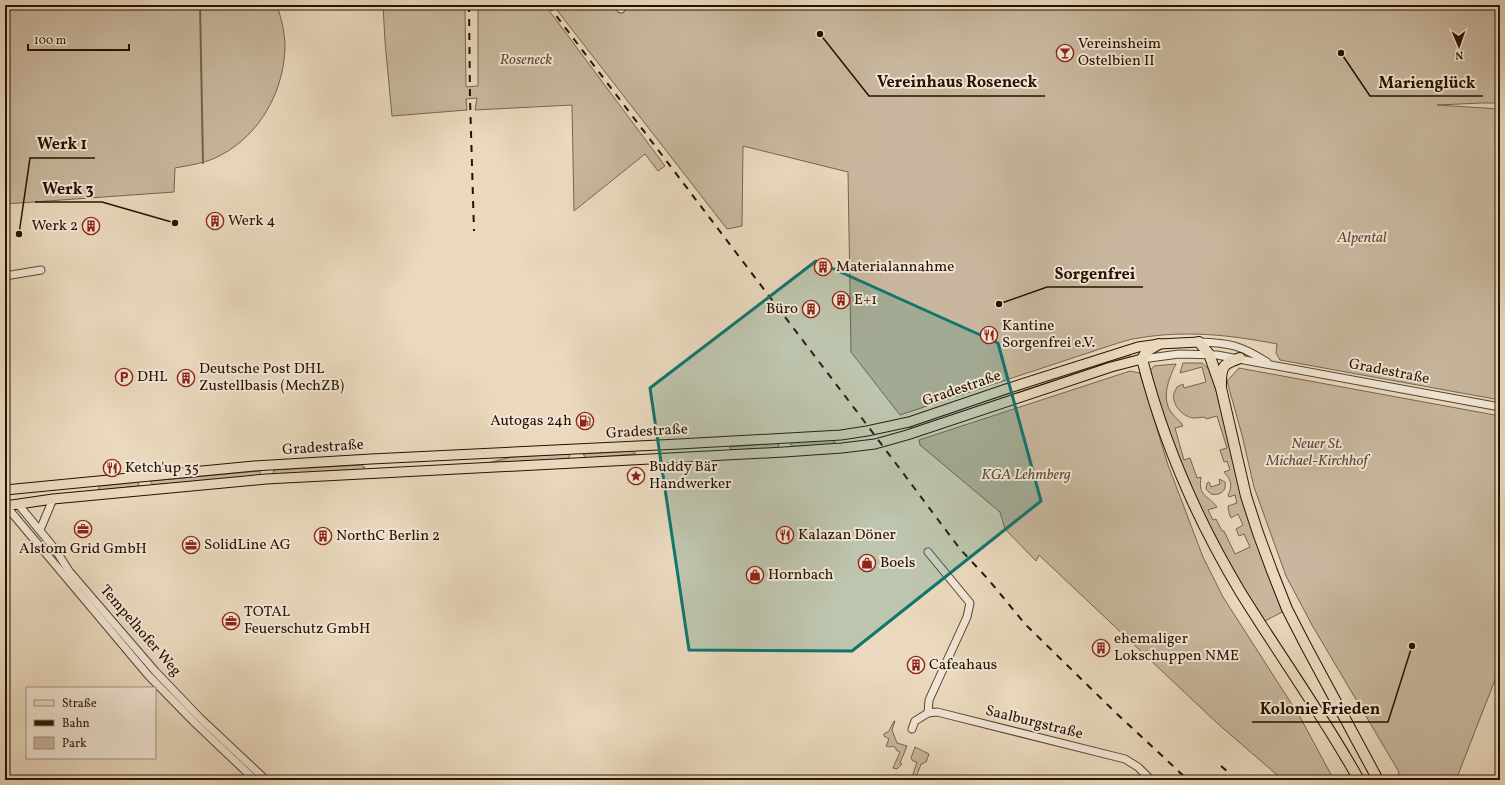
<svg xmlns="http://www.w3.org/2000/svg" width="1505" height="785" viewBox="0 0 1505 785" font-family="Vollkorn,serif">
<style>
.green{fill:#c8b79e;stroke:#766550}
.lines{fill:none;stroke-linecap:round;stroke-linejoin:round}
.stream{stroke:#73624c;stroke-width:2}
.minor-casing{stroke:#564430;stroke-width:9}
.major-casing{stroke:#241301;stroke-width:11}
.highway-casing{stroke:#241301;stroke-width:12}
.minor{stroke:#f1e6d5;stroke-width:7}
.major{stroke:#ead9be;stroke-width:9}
.highway{stroke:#ead9be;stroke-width:10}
.rail{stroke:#241301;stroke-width:2;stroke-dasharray:7 7;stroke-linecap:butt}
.marked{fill:#0f766e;fill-opacity:0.2;stroke:#0f766e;stroke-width:3;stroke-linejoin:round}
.labels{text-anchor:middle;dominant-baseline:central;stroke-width:4;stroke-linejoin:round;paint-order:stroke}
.poi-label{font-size:15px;fill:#241301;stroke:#f1e6d5;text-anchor:start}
.park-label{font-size:15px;font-style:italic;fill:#5d4c38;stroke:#f1e6d5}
.street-label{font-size:15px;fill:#241301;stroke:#f1e6d5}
.leader{fill:none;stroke:#241301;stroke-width:1.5}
.callout-dot{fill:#241301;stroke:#f1e6d5;stroke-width:1.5}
.callout-label{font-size:16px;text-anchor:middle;font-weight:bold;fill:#241301;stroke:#f1e6d5;stroke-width:4;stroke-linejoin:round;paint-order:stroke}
</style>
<rect width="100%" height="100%" fill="#ead9be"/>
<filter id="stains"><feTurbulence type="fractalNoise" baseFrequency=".005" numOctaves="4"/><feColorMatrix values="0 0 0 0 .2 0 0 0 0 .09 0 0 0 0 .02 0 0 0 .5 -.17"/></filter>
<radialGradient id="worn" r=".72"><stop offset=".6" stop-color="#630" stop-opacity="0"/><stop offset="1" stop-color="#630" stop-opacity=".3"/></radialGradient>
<g class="green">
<path d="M5,5h272c4,13 8,27 8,42 -1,43 -24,87 -64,108 -14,8 -30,10 -46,13l-1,24 -169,12z"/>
<polygon points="383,5 465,5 466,87 478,86 478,5 545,5 665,166 658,171 645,154 574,211 572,105 475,110 477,98 466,99 467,110 392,116 385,42"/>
<path d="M553,5h947v98h-18l-45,2 63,4v291l-220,-40 -4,-7 1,-9c-46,-9 -91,-14 -138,-6 -10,1 -20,5 -30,8l-209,69 -49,-63 -3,-180 -105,-26 -1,80 -15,3z"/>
<polygon points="1130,354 1130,357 1100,365 914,428 910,428 910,426 1099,363"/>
<path d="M1183,363h19l9,8 35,140 15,45 23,55 -19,10c-31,-47 -59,-97 -81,-149 -14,-33 -24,-68 -34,-101l4,-5 22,-2c-7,14 -15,33 -5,48 4,6 9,8 12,14l-8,2 9,32 6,-2 7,20 4,-1c-3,20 6,17 16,30l-9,3 5,10 3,-1 6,12h2l11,23 15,-7 -6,-13 -5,2 -3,-7 7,-4 -5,-11 -7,4 -2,-5 -1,-7 9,-3 -2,-8 -6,2 -1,-2c5,-10 3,-15 -4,-23l6,-2 -3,-9 -3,1 -4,-12 7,-2 -10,-32 -11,3 -1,-2c-3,0 -7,1 -10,1 -12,0 -24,-14 -21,-25l3,-6 6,-3 1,4 22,-6 -4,-15 -22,6z"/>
<polygon points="1239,368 1500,416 1500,667 1456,780 1397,780 1399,772 1312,625 1286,576 1254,487 1242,435 1227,381"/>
<polygon points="1130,371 1140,373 1168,465 1203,557 1223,597 1300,717 1334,780 1283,780 1217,723 1039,555 1036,561 1005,529 1000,512 920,445 919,440"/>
<polygon points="830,440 835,442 835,444 794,447 790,444 792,442"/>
<polygon points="776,443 779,445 778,448 732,450 729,447"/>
<polygon points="632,451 636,454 586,458 583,454"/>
<polygon points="567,454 569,454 570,456 567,459 492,463 491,462 512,457"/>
<polygon points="362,465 363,467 365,467 363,470 273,474 274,470"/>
<polygon points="260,471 260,476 153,485 150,481"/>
<path d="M1219,479l6,3c2,9 -5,14 -14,12l-5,-5 1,-6 2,-1 2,5 9,-3z"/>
<polygon points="138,482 139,486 99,490 99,486"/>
<polygon points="894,721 895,721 892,730 897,743 907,746 900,763 902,764 897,769 893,768 900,752 896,750 896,748 893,746 890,747 886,746 889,739 884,736 884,734 889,731"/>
<polygon points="915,747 929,754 926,762 921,764 915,780 911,780 917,762 913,761 911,758"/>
</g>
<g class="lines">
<polyline class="stream" points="200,5 203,163"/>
<defs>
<g id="minor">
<polyline points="621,5 621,9"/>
<polyline points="5,276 41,270"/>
<path d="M1199,342c31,1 41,3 68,20"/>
<polyline points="1142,359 1179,354 1217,355 1500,407"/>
<polyline points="18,504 55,549 69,571 81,585 155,671 200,718 266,780"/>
<polyline points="6,506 148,675 195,723 255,780"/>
<polyline points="40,530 53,499"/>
<polyline points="928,552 970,603 967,617 929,700 928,713"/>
<polyline points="912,729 915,721 928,713 937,712 1125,759 1138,767 1151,780"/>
</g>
<g id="major">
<polyline points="5,490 254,466 371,459 679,444 841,435 867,431 909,422 1006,389 1138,347 1159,344 1199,342"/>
<polyline points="5,506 53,499 266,479 784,452 842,448 875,444 907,435 1111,367 1142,359"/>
</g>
<g id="highway">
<polyline points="1199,342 1209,354 1221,388 1246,496 1258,533 1272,571 1287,609 1306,646 1378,780"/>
<path d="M1159,344l-12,7 -5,8c21,82 55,161 99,234 39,63 82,122 118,187"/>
<path d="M1221,384c0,-18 2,-20 19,-26"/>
</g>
</defs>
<use href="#minor" class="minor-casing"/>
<use href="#major" class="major-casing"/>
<use href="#highway" class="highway-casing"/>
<use href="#minor" class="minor"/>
<use href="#major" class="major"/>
<use href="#highway" class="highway"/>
<g class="rail">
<polyline points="469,5 470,99 474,231"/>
<polyline points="548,5 864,421 960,549 988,579 1025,624 1115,712 1188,780"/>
<polyline points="1221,766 1228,772"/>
</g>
</g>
<path class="marked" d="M816,261l182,82 43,158 -189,150 -163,-1 -39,-262z"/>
<defs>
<symbol id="bar-ring" viewBox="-11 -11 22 22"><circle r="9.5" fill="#f1e6d5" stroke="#8f2418" stroke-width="1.5"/><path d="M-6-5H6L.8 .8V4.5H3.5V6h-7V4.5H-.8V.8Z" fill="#8f2418"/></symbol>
<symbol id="building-ring" viewBox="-11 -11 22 22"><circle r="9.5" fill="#f1e6d5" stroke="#8f2418" stroke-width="1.5"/><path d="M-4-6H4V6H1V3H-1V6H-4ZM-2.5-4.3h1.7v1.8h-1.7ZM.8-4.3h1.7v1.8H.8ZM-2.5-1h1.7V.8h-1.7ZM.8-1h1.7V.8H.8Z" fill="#8f2418"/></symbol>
<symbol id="restaurant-ring" viewBox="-11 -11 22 22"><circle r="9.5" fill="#f1e6d5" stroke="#8f2418" stroke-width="1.5"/><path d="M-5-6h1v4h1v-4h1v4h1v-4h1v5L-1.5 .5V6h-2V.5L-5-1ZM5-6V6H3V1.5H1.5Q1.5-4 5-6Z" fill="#8f2418"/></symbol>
<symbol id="parking-ring" viewBox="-11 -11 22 22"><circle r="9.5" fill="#f1e6d5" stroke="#8f2418" stroke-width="1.5"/><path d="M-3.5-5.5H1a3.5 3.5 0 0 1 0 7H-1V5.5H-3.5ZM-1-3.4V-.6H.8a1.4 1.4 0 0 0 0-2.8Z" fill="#8f2418"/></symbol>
<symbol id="fuel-ring" viewBox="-11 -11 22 22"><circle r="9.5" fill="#f1e6d5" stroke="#8f2418" stroke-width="1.5"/><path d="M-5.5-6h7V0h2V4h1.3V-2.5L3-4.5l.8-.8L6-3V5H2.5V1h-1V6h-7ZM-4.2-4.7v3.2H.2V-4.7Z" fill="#8f2418"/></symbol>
<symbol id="sight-ring" viewBox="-11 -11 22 22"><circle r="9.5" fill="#f1e6d5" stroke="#8f2418" stroke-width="1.5"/><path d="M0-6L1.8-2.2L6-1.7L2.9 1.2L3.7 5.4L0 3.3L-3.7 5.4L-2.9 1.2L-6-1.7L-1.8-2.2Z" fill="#8f2418"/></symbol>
<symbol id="office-ring" viewBox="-11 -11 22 22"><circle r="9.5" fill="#f1e6d5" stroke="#8f2418" stroke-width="1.5"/><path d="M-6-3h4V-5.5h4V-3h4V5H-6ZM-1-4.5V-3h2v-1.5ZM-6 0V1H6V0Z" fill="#8f2418"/></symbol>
<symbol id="shop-ring" viewBox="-11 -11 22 22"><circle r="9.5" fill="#f1e6d5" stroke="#8f2418" stroke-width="1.5"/><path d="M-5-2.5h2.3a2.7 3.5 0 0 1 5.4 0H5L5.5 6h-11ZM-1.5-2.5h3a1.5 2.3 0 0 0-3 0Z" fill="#8f2418"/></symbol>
</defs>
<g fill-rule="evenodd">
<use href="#bar-ring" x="1055" y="43" width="20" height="20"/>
<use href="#building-ring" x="205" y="211" width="20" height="20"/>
<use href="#building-ring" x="81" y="216" width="20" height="20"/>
<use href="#building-ring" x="813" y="257" width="20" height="20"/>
<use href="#building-ring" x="831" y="290" width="20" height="20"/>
<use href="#building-ring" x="801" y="299" width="20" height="20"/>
<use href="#restaurant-ring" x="979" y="325" width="20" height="20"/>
<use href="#parking-ring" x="114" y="367" width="20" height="20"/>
<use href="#building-ring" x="176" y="368" width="20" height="20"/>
<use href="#fuel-ring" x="575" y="411" width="20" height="20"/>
<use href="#restaurant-ring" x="102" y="458" width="20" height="20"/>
<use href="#sight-ring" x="626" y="466" width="20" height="20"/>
<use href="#office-ring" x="73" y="519" width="20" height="20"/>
<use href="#restaurant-ring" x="775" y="525" width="20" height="20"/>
<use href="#building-ring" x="313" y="526" width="20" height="20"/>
<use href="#office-ring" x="181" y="535" width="20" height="20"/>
<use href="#shop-ring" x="857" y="553" width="20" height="20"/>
<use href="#shop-ring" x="745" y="565" width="20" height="20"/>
<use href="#office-ring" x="221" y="611" width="20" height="20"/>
<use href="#building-ring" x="1091" y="638" width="20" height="20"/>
<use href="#building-ring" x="906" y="655" width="20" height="20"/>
</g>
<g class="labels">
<g class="poi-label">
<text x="1078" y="44">Vereinsheim<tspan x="1078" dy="17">Ostelbien II</tspan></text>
<text x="228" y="221">Werk 4</text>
<text x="78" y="226" text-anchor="end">Werk 2</text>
<text x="836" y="267">Materialannahme</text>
<text x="854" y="300">E+1</text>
<text x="798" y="309" text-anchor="end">Büro</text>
<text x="1002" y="326">Kantine<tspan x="1002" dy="17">Sorgenfrei e.V.</tspan></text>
<text x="199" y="369">Deutsche Post DHL<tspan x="199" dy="17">Zustellbasis (MechZB)</tspan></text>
<text x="137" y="377">DHL</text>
<text x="572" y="421" text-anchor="end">Autogas 24h</text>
<text x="649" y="467">Buddy Bär<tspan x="649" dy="17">Handwerker</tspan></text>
<text x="125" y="468">Ketch'up 35</text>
<text x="798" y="535">Kalazan Döner</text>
<text x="336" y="536">NorthC Berlin 2</text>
<text x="204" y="545">SolidLine AG</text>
<text x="83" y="549" text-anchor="middle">Alstom Grid GmbH</text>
<text x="880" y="563">Boels</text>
<text x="768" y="575">Hornbach</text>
<text x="244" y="612">TOTAL<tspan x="244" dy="17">Feuerschutz GmbH</tspan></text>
<text x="1114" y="639">ehemaliger<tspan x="1114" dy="17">Lokschuppen NME</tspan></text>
<text x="929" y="665">Cafeahaus</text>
</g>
<g class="park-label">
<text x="526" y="60">Roseneck</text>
<text x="1362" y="238">Alpental</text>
<text x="1317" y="444">Neuer St.<tspan x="1317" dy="17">Michael-Kirchhof</tspan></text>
<text x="1026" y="475">KGA Lehmberg</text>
</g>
<g class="street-label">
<text transform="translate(1389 372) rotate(11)">Gradestraße</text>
<text transform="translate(962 389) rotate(-19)">Gradestraße</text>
<text transform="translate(647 432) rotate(-3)">Gradestraße</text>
<text transform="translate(323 448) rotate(-4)">Gradestraße</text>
<text transform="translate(140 631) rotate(49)">Tempelhofer Weg</text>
<text transform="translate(1034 723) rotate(14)">Saalburgstraße</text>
</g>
</g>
<path class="leader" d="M820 34L869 96H1045M1341 53L1370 96H1483M19 234L30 158H95M175 223L102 202H35M999 304L1047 287H1143M1412 646L1388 722H1252"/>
<g class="callout-dot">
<circle cx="820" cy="34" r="4"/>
<circle cx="1341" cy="53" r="4"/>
<circle cx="19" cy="234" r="4"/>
<circle cx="175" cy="223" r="4"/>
<circle cx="999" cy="304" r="4"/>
<circle cx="1412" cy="646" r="4"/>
</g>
<g class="callout-label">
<text x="957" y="87">Vereinhaus Roseneck</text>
<text x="1427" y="88">Marienglück</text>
<text x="62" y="149">Werk 1</text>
<text x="68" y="194">Werk 3</text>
<text x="1095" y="279">Sorgenfrei</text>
<text x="1320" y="714">Kolonie Frieden</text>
</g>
<rect width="1505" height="785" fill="none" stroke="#ead9be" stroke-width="20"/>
<rect x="6" y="6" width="1493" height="773" fill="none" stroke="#241301" stroke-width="2"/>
<rect x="10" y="10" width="1485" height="765" fill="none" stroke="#241301"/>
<rect x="26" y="687" width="130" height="72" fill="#f1e6d5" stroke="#9f9280"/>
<rect x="34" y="700" width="20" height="6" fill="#ead9be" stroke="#9f9280"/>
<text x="62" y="707" font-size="12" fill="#241301">Straße</text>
<rect x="34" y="720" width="20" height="6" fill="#241301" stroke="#9f9280"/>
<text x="62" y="727" font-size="12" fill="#241301">Bahn</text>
<rect x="34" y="737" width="20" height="12" fill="#c8b79e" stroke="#9f9280"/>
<text x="62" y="747" font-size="12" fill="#241301">Park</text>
<g transform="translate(1459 46) rotate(178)" stroke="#f1e6d5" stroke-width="3" paint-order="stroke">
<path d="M0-3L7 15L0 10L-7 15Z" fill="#241301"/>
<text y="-6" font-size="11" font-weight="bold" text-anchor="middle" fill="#241301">N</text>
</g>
<path d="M28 44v6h101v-6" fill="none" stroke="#241301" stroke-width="2"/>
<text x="34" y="44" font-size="12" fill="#241301" stroke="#f1e6d5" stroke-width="3" paint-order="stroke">100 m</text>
<rect width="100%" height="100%" filter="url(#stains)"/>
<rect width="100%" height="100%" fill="url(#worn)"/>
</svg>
